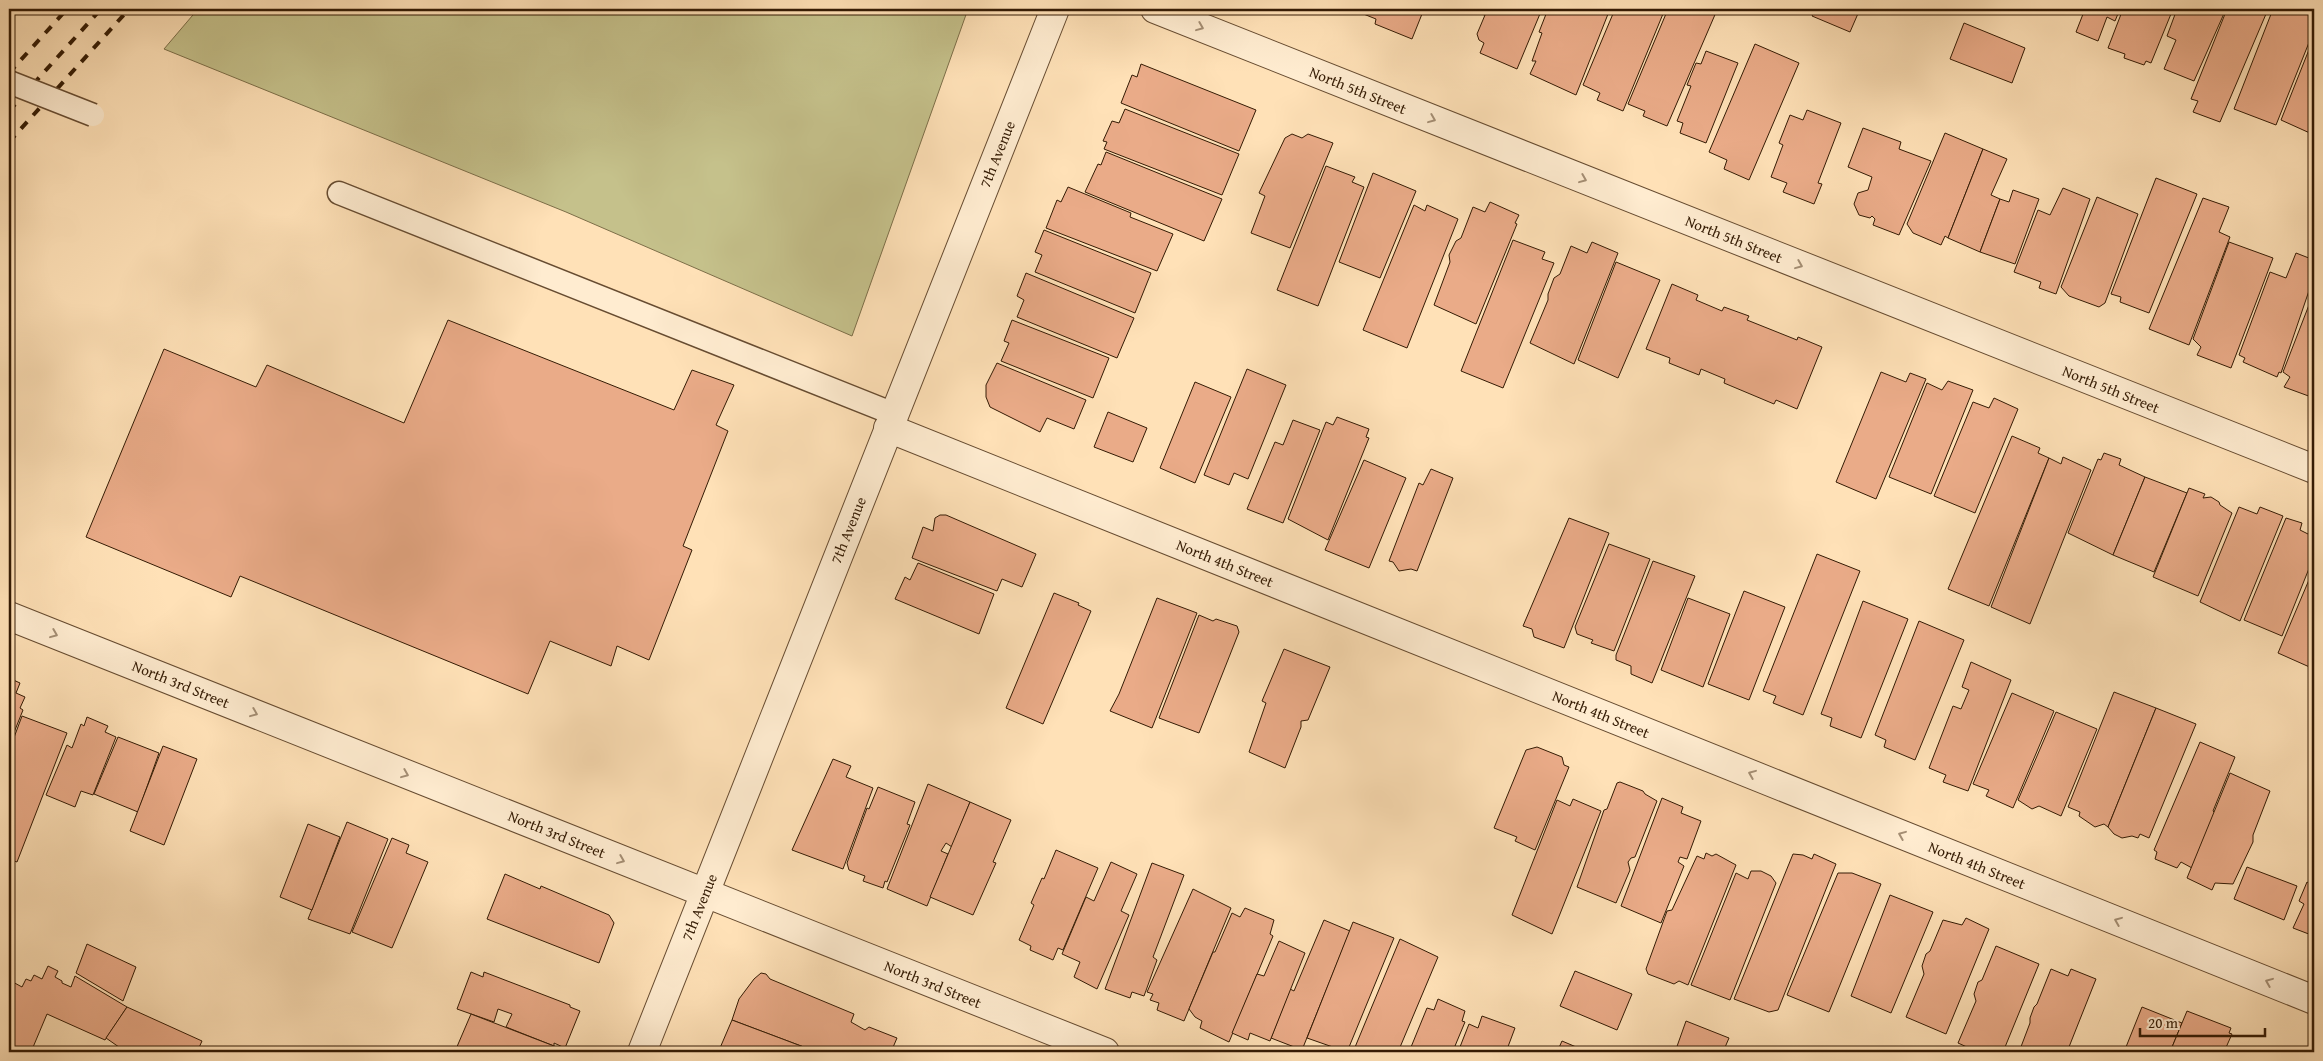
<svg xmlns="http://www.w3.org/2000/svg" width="2323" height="1061" viewBox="0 0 2323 1061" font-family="'Gentium Book Plus',serif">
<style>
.green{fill:#c5c18b;stroke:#7c6e48}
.building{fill:#eaab88;stroke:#341b04}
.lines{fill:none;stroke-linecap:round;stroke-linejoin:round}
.service-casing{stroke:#674c31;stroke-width:25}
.minor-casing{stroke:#674c31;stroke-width:30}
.service{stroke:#ffecd0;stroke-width:22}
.minor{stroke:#ffecd0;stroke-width:28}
.rail{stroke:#341b04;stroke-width:4;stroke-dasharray:9 9;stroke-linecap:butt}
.service-bridge-casing{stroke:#674c31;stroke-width:25;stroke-linecap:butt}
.service-bridge{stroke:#ffecd0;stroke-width:22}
.oneway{stroke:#a48e74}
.labels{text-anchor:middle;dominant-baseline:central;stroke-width:4;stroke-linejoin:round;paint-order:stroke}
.street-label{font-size:15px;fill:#341b04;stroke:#ffecd0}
</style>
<rect width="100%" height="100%" fill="#ffe1b7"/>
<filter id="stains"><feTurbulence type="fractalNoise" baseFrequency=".004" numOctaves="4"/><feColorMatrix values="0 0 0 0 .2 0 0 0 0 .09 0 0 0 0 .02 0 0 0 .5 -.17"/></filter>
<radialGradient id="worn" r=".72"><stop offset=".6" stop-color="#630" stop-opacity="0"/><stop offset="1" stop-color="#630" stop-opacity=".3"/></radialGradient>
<polygon class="green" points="198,9 968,9 852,336 566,212 164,49"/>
<g class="building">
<polygon points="1351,9 1424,9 1412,39 1375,24 1376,19"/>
<polygon points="1484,9 1542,9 1517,69 1480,53 1484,43 1479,40 1477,34 1485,15 1481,14"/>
<polygon points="1548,9 1610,9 1576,95 1530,74 1536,61 1532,61 1542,33 1539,32"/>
<polygon points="1615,9 1665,9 1623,111 1597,100 1600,93 1583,85"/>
<polygon points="1668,9 1717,10 1667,126 1643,116 1645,111 1628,104"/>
<polygon points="1816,9 1860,9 1850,32 1812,16"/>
<polygon points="2085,9 2120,9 2115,21 2107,17 2098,41 2076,32"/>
<polygon points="2123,9 2173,9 2151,63 2146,61 2144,65 2124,58 2125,54 2108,48"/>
<polygon points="2177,9 2226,9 2194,81 2164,69 2176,40 2167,36"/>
<polygon points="2227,9 2254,9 2266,14 2220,122 2193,112 2198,101 2191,99"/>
<polygon points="2273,9 2294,9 2314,17 2314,30 2276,125 2234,109"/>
<polygon points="1964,23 2025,48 2012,83 1950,59"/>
<polygon points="2314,37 2314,128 2312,134 2281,120"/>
<polygon points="1755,44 1799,63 1749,180 1724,169 1727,160 1709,152"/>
<polygon points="1706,51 1738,63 1706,143 1680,133 1683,123 1677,121 1691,86 1687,85 1696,63 1701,64"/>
<polygon points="1141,64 1256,110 1239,151 1121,103 1132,75 1137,77"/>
<polygon points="1125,109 1239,154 1222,195 1104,149 1107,142 1103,141 1112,121 1119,123"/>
<polygon points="1807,110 1841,123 1818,183 1822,184 1814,204 1783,192 1787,183 1771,177 1783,145 1779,143 1790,115 1803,120"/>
<polygon points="1863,128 1901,142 1899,149 1931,161 1899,235 1873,225 1875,219 1872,216 1870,218 1859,215 1854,204 1858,193 1868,190 1872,177 1848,167"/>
<polygon points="1945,133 1983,149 1948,238 1945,236 1941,245 1913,233 1907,224"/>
<polygon points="1292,134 1302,138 1308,134 1333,143 1290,248 1251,233 1265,196 1259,193 1285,138"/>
<polygon points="1983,149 2007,159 1991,195 2000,199 1980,252 1948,238"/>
<polygon points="1106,152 1222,199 1204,241 1085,192 1098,164 1101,165"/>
<polygon points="1326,166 1355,177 1352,182 1364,187 1318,306 1277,290"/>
<polygon points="1373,173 1416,191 1380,278 1339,262"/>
<polygon points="2156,178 2197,194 2149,313 2120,302 2121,297 2111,294"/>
<polygon points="1068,187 1131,213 1130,217 1173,234 1157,271 1046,228 1057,200 1061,202"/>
<polygon points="2063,188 2090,199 2056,294 2039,288 2041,282 2014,272 2038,210 2050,215"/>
<polygon points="2013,190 2039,199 2015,264 1980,252 2000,199 2009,202"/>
<polygon points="2097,197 2138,214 2105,303 2099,307 2069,296 2061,287"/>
<polygon points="2203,198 2229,207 2219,232 2230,237 2189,345 2149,329"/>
<polygon points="1490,202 1519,215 1515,223 1517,224 1476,324 1434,305 1450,262 1449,255 1456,241 1461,238 1473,207 1485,212"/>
<polygon points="1414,205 1425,211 1427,205 1458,219 1407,348 1363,330"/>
<polygon points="1044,230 1151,273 1135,313 1035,272 1042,255 1035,252"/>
<polygon points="1513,240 1545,252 1542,259 1554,263 1503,388 1461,371"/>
<polygon points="1592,242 1618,253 1574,364 1530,343 1548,300 1548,294 1554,278 1560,274 1571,246 1587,253"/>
<polygon points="2229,242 2273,258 2231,368 2197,355 2201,347 2193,339"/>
<polygon points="2296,253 2314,260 2314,276 2281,373 2279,372 2277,377 2243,362 2245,358 2239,355 2270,272 2286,278"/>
<polygon points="1616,262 1660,280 1618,378 1578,360"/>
<polygon points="1026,273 1134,318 1117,358 1017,317 1024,300 1017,296"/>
<polygon points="1672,284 1698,295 1696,300 1722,311 1724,307 1749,316 1747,320 1797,340 1798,337 1822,347 1797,409 1776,400 1774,404 1724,383 1725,379 1701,369 1699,375 1669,363 1670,358 1646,349"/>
<polygon points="2314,292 2314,398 2284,387 2290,377 2283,372"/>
<polygon points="448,320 674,410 692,370 734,385 716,425 728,431 683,546 692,550 649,660 617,646 611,666 550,641 528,694 240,576 231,597 86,537 164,349 256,387 267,365 404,423"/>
<polygon points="1012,320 1109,358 1093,398 1001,361 1009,343 1004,341"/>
<polygon points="997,363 1086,400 1074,429 1047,418 1040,432 990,407 986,397 986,385"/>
<polygon points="1247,369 1286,385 1248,479 1234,473 1229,485 1204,475"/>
<polygon points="1881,372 1906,382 1910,373 1926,379 1876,499 1836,482"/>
<polygon points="1948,381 1973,390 1931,494 1889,477 1927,383 1942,390"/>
<polygon points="1195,382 1231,397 1195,483 1160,468"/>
<polygon points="1994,398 2018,409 1975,513 1934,496 1973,402 1989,408"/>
<polygon points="1108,412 1147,428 1133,462 1094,447"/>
<polygon points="1337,417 1369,429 1366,437 1369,438 1328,540 1288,519 1326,422 1333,425"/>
<polygon points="1293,420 1320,430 1283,523 1247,509 1275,442 1283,445"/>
<polygon points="2012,436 2040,448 2038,453 2049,458 1989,606 1948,589"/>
<polygon points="2104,453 2121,459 2119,465 2145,477 2113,555 2068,533 2098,459 2101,460"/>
<polygon points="2063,457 2091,470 2030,624 1991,607 2049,458 2061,464"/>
<polygon points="1364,460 1406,478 1369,568 1325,550"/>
<polygon points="1431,469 1453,478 1417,571 1411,569 1399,571 1393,562 1389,561 1419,483 1423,485"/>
<polygon points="2145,477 2187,493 2154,572 2113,555"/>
<polygon points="2189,488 2205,494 2203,498 2211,497 2219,502 2220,505 2232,513 2198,596 2153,577"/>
<polygon points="2239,507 2257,514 2260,507 2283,516 2240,621 2200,602"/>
<polygon points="940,515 946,515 1036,554 1022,587 1002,579 997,591 912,558 923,527 933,531 935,518"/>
<polygon points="1569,518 1609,533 1564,648 1534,637 1532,629 1523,626"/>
<polygon points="2286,518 2302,523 2300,530 2314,537 2314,556 2282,636 2244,620"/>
<polygon points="1609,544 1650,559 1614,651 1591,643 1593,640 1577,634 1575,627"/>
<polygon points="1817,554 1860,571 1803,715 1773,703 1776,696 1763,691"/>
<polygon points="1653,561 1695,576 1652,683 1631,674 1631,666 1616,660 1616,655"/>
<polygon points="918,563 994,594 979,634 895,599 905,577 910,580"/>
<polygon points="2314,568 2314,669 2278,653"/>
<polygon points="1744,591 1785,607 1749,700 1708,684"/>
<polygon points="1054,593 1079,603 1078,605 1091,611 1043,724 1006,708"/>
<polygon points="1157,598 1197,613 1152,728 1110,711 1119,694"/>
<polygon points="1688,598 1730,614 1703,687 1661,670"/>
<polygon points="1863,601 1908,619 1861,738 1830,726 1832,718 1821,714"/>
<polygon points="1199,615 1213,621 1216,619 1237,626 1239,632 1199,733 1159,718"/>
<polygon points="1919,621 1964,640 1915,760 1884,747 1886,740 1875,735"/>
<polygon points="1284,649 1330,667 1308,720 1301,721 1301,727 1285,768 1249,752 1266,703 1262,701"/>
<polygon points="1971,662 2011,680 1968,791 1943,782 1946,775 1929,768 1953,706 1961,709 1969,690 1962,687"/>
<polygon points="9,678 20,683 16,693 25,697 20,708 23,710 9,745"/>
<polygon points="2114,692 2156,708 2108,827 2104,824 2095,827 2079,816 2080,812 2068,807"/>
<polygon points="2012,693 2054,711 2013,808 1986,796 1989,790 1973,784"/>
<polygon points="2156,708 2196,724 2149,838 2140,834 2138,838 2132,836 2122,838 2114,834 2108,827"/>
<polygon points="2056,712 2097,729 2061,816 2039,806 2032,809 2018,800"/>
<polygon points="22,716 67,733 17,862 9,859 9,751"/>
<polygon points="87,717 108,726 105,732 116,737 93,795 81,791 75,807 46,795 67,745 72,748 81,724 84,726"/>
<polygon points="118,737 159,753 138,812 94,794"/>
<polygon points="2200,742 2235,757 2213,811 2215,813 2192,868 2181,862 2177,868 2155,859 2157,852 2154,850"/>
<polygon points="163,746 197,759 164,845 130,831"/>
<polygon points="1537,747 1562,757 1564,765 1569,767 1535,850 1515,841 1517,837 1494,828 1526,750"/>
<polygon points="833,759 851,766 846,777 873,788 843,869 792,850"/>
<polygon points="2230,773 2270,791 2253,835 2253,842 2233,884 2215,883 2212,890 2187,878"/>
<polygon points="1620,782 1643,791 1645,794 1657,801 1635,857 1631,858 1628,862 1630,870 1616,903 1577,887 1604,810 1607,809 1617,783"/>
<polygon points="928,784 970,802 952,847 946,843 941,851 948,854 927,906 887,889"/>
<polygon points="878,787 915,802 907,824 910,825 887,882 885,881 883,888 863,881 865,876 849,870 847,863 867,808 869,809"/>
<polygon points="1662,798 1683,807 1681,813 1701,821 1687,859 1680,857 1678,862 1684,866 1661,923 1621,906"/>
<polygon points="1573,799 1601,811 1552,934 1512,915 1557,800 1570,806"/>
<polygon points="970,802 1011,820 993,862 996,863 973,915 930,897"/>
<polygon points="347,822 388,839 350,934 308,919"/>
<polygon points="308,824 340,837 312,910 280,897"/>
<polygon points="392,838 409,845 406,853 428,862 392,948 352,932"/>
<polygon points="1056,850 1098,868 1063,950 1058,948 1053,960 1030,950 1031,946 1019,940 1034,905 1031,903 1042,878 1044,879"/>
<polygon points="1706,853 1712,856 1716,854 1736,865 1688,985 1679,981 1674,984 1648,974 1646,969 1667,911 1672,910 1697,856 1704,859"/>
<polygon points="1793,854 1803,855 1812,859 1814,854 1836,864 1778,1010 1769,1012 1734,999"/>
<polygon points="1111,862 1137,874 1121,911 1129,915 1097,989 1074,977 1080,962 1062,954 1086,897 1094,901"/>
<polygon points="1152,863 1184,875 1153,957 1157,960 1144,996 1132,992 1130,998 1105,989"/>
<polygon points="2247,867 2297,886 2284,920 2234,899"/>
<polygon points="1751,871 1761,871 1771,876 1776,883 1730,1000 1691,985 1736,873 1748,879"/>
<polygon points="1838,873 1852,873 1881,884 1829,1012 1787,995"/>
<polygon points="505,874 540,889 541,886 609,915 614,923 599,963 487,919"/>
<polygon points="2307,882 2314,886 2314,936 2293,928 2304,904 2299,901"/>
<polygon points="1193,889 1231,908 1184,1021 1157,1010 1159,1003 1150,1000 1153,994 1147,992"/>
<polygon points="1890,895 1933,912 1891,1013 1851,996"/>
<polygon points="1245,908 1274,920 1270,934 1273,936 1229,1042 1200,1028 1202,1021 1195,1017 1189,1009 1213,952 1215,952 1232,913 1240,917"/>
<polygon points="1966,918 1989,929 1946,1034 1906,1017 1924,974 1922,966 1926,954 1930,951 1943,920 1962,925"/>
<polygon points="1324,920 1350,931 1302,1050 1271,1038 1290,989 1294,991"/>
<polygon points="1353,922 1394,938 1347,1052 1307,1038"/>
<polygon points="1400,939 1438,957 1398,1052 1353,1052"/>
<polygon points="1279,941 1305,953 1270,1041 1250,1033 1248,1040 1232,1033 1257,974 1264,976"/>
<polygon points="87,944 136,967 123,1001 76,973"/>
<polygon points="1996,946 2039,964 2003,1052 1978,1052 1958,1043 1976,1001 1974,994 1978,982 1982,980"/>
<polygon points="48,966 58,971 55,977 62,981 62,983 71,987 75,976 127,1007 105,1040 47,1014 31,1052 9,1052 9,986 11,981 22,987 26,979 31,981 34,975 42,979"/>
<polygon points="2051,969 2068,976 2071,969 2096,979 2067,1052 2019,1052 2030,1023 2030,1018 2034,1007 2037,1004"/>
<polygon points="1575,971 1632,994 1617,1030 1560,1006"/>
<polygon points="471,972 483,977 484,972 570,1005 570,1007 580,1011 565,1048 554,1043 554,1046 506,1027 512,1014 498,1009 494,1022 457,1009"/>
<polygon points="761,973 766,974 770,979 854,1014 851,1022 865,1030 869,1027 897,1038 891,1052 817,1052 732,1020 739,999 754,979"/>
<polygon points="1438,999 1465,1011 1462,1021 1465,1022 1455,1046 1460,1048 1458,1052 1409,1052 1427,1008 1434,1010"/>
<polygon points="127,1007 202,1041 197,1052 126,1052 106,1038"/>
<polygon points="2142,1007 2182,1023 2170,1052 2124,1052"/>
<polygon points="2187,1011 2231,1028 2229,1033 2232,1034 2224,1052 2170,1052"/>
<polygon points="471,1014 554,1046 556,1047 554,1052 465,1052 456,1049"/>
<polygon points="1482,1016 1515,1028 1506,1052 1458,1052 1469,1024 1478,1028"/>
<polygon points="732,1020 817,1052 722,1052 720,1048"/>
<polygon points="1686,1021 1729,1038 1723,1052 1675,1052"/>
<polygon points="1562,1041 1588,1052 1557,1052"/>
</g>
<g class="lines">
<defs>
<polyline id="service" points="339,193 894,414"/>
<g id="minor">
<polyline points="1155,9 2314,469"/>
<polyline points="888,428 2314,1000"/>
<polyline points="9,616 1105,1052"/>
<polyline points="642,1052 1055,9"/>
</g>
</defs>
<use href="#service" class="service-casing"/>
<use href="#minor" class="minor-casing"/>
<use href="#service" class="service"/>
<use href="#minor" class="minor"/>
<g class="rail">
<polyline points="9,73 67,9"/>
<polyline points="9,111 101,9"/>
<polyline points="9,142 129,9"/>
</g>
<defs>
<polyline id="service-bridge" points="9,82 93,115"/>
</defs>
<use href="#service-bridge" class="service-bridge-casing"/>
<use href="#service-bridge" class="service-bridge"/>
</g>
<defs><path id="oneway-chevron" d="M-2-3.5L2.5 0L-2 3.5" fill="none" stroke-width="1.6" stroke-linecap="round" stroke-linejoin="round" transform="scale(1.25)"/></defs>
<g class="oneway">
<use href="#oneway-chevron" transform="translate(1200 27) rotate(22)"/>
<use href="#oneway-chevron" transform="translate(1432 119) rotate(22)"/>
<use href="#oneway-chevron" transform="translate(1583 179) rotate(22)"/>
<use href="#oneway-chevron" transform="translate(1799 265) rotate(22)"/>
<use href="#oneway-chevron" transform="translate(54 634) rotate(22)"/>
<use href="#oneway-chevron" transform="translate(254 713) rotate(22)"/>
<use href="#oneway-chevron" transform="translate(405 774) rotate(22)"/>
<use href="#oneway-chevron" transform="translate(1752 774) rotate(-158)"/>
<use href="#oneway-chevron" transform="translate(1902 835) rotate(-158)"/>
<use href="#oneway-chevron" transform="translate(621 860) rotate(22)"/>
<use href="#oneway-chevron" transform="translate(2118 921) rotate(-158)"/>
<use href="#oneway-chevron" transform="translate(2269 982) rotate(-158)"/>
</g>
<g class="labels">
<g class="street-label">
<text transform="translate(1358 90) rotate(22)">North 5th Street</text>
<text transform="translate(997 154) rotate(-68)">7th Avenue</text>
<text transform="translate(1734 239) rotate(22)">North 5th Street</text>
<text transform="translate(2111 389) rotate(22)">North 5th Street</text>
<text transform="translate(848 530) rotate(-68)">7th Avenue</text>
<text transform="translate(1225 563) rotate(22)">North 4th Street</text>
<text transform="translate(181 684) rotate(22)">North 3rd Street</text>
<text transform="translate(1601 714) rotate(22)">North 4th Street</text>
<text transform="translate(557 834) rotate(22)">North 3rd Street</text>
<text transform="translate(1977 865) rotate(22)">North 4th Street</text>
<text transform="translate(699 907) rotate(-68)">7th Avenue</text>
<text transform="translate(933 984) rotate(22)">North 3rd Street</text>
</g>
</g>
<rect width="2323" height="1061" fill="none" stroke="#ffe1b7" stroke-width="30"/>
<rect x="10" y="10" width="2303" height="1041" fill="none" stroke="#341b04" stroke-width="2.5"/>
<rect x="15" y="15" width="2293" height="1031" fill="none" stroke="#341b04"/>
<path d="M2140 1028v8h125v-8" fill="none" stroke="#341b04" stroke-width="2.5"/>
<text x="2148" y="1028" font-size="15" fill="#341b04" stroke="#ffecd0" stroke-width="4" paint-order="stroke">20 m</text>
<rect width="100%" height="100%" filter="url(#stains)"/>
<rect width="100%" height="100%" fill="url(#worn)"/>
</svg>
